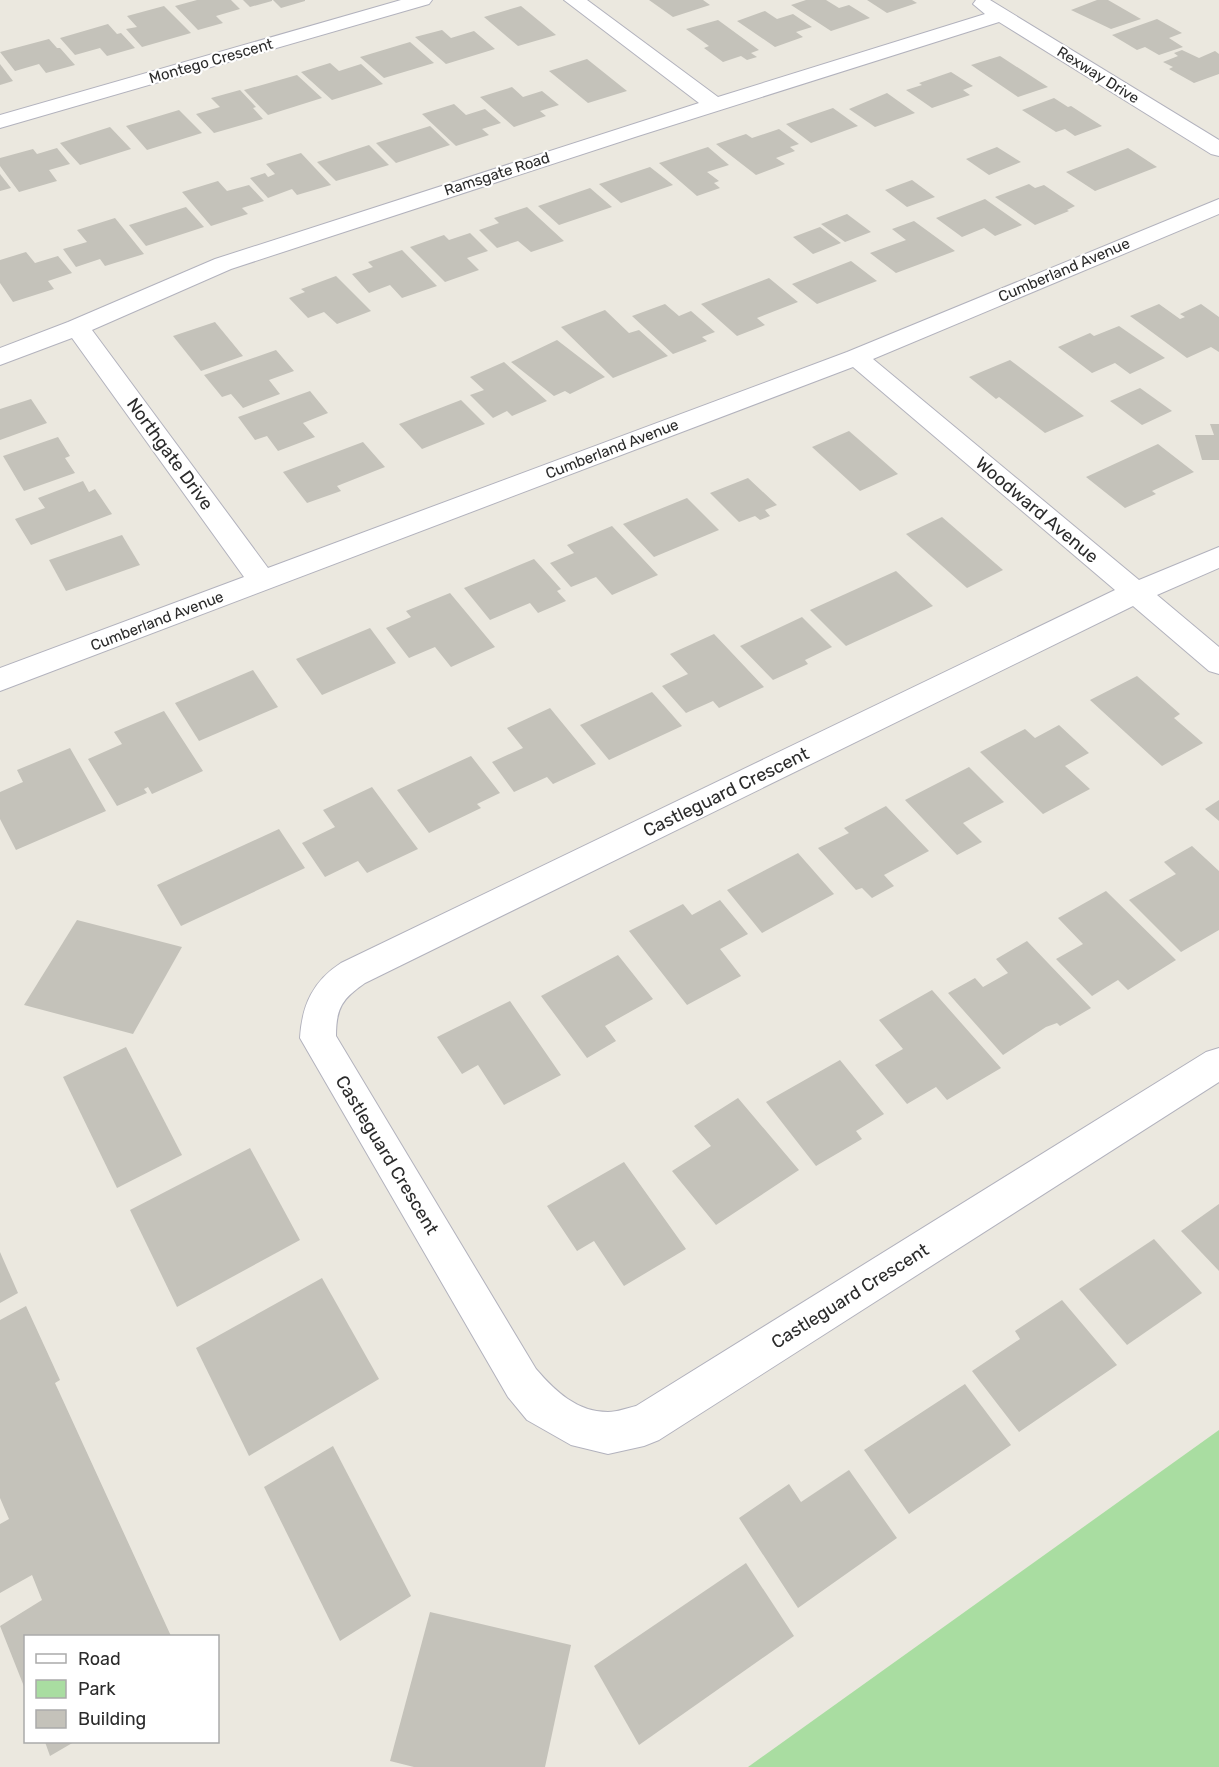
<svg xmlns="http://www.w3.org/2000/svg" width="1219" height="1767" viewBox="0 0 1219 1767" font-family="Rubik,sans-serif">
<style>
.green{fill:#a9dda1}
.building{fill:#c4c2ba}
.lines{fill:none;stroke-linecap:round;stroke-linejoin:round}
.minor-casing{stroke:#b2b2bd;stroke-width:2}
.minor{fill:#fff;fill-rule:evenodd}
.labels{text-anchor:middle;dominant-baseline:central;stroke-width:4.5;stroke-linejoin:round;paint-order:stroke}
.far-street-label{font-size:15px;fill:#2b2b2b;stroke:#fff}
.street-label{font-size:18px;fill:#2b2b2b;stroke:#fff}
</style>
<rect width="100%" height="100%" fill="#ebe8df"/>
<polygon class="green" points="1219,1430 1219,1767 748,1767"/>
<g class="building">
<polygon points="197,0 231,0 240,9 216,16 223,23 198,30 175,6"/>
<polygon points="243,0 272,0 272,1 250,7"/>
<polygon points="273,0 305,0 305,1 281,8"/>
<polygon points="649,0 703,0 710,5 673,17"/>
<polygon points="806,0 826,0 839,8 849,5 870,18 831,31 791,5"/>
<polygon points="867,0 912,0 917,3 887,13"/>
<polygon points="1097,0 1108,0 1141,19 1111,29 1071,10"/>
<polygon points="164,6 191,33 142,47 126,29 137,27 127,16"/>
<polygon points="521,6 556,35 518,46 484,17"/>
<polygon points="765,11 777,19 793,14 812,27 796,32 803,37 775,47 737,21"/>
<polygon points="1157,19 1182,33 1169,38 1183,47 1159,55 1145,47 1137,50 1112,35"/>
<polygon points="718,20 759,50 751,53 757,57 747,60 741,56 723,62 704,48 709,46 686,29"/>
<polygon points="108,24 117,34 121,33 135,48 107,56 100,48 75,55 60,38"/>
<polygon points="442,30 451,38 474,31 495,49 446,64 415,37"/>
<polygon points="49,39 57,48 60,48 75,65 46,73 39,64 15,71 0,52"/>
<polygon points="410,42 434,63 384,78 360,57"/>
<polygon points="1182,50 1199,58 1215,51 1219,54 1219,74 1194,83 1169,69 1173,67 1163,62 1178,56 1174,53"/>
<polygon points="1000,56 1048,87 1018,97 971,65"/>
<polygon points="587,59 627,91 588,103 549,71"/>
<polygon points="330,63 339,71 361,64 383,84 332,100 301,72"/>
<polygon points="0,64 13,81 0,85"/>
<polygon points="951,72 973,86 963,90 970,95 932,108 906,90 922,85 919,83"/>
<polygon points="297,75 322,98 268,115 244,90"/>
<polygon points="512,87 523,97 542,91 559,105 540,111 546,116 514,127 480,97"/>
<polygon points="240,90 256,107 253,108 263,119 214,133 196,114 220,107 211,98"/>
<polygon points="887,93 915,113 875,127 849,109"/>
<polygon points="1054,98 1068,107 1071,106 1102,126 1075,136 1065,129 1056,132 1022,110"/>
<polygon points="454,104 466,115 485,109 501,123 482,129 489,135 456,146 422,114"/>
<polygon points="833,108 858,126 811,143 786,124"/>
<polygon points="179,110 202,133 147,150 126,126"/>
<polygon points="430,126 450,145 396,163 376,143"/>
<polygon points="110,127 131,149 80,165 60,143"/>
<polygon points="779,129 799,144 790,147 795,151 776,158 785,164 756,175 716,144 746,134 752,138"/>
<polygon points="369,145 389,165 336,181 317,162"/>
<polygon points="708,147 729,165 707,172 719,181 714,183 720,188 697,196 659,163"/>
<polygon points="997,147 1021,162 989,175 966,159"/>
<polygon points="57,148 70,164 49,170 57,181 19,192 0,166 0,158 33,149 37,154"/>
<polygon points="1128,148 1157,167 1095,191 1066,172"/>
<polygon points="301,153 331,185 297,195 292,189 268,198 250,178 265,173 268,177 275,174 266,164"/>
<polygon points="650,167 673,185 621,203 599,184"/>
<polygon points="0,174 11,188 0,191"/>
<polygon points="912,180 935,197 907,207 885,190"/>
<polygon points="218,181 227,191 249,185 264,201 242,208 248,214 211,226 182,192"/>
<polygon points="1029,184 1035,188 1044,185 1075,206 1067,210 1069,211 1035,225 995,197"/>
<polygon points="590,188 612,207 559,225 538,206"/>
<polygon points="985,199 1022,225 995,236 984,228 962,237 936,218"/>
<polygon points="186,207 204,227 146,246 129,225"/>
<polygon points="527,207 564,241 531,252 518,241 497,248 479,230 499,223 494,218"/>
<polygon points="847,214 871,232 845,242 821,224"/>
<polygon points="115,218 144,254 105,266 100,259 76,267 63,249 87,242 77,230"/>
<polygon points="914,221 955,251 896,273 870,253 906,240 892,229"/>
<polygon points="820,227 841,243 813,254 793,237"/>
<polygon points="470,233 488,251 467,258 479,270 445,282 410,247 444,235 449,240"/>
<polygon points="402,250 437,286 402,298 390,285 369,293 352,274 373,267 368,262"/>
<polygon points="26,252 35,263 58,256 72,273 48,281 54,289 13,302 0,283 0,260"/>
<polygon points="851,261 877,281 817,304 792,284"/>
<polygon points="336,276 371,311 337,324 324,312 308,318 289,298 305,292 301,289"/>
<polygon points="769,278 798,302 757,318 765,325 737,336 701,304"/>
<polygon points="665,304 679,316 691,311 715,332 702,337 707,341 673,354 632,316"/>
<polygon points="1159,304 1180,319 1185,317 1180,314 1201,304 1219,317 1219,352 1211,347 1187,358 1130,316"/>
<polygon points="605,310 629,333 639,330 668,356 613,378 561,327"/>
<polygon points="215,322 243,356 201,371 173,336"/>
<polygon points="1119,326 1165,358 1130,374 1115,363 1092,373 1058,347 1090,333 1094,336"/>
<polygon points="557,340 605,377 570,394 565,391 554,396 511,362"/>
<polygon points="276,350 294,371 269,380 280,394 243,408 231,394 222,397 204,375"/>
<polygon points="1010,360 1084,416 1045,433 999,397 996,399 969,377"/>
<polygon points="504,362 547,401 512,416 507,411 493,418 470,395 484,390 470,377"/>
<polygon points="1140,388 1172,411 1142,425 1110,401"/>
<polygon points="310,391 328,413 303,423 315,437 278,451 267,436 255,440 238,417"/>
<polygon points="31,399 47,423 0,440 0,409"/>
<polygon points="461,400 485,424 422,449 399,424"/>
<polygon points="1210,424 1219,424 1219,460 1202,460 1195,435 1214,435"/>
<polygon points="849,431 898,474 860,491 812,447"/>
<polygon points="58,437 70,456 65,458 75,473 24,491 3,456"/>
<polygon points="363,442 385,467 337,486 341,491 307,503 283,472"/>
<polygon points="1158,444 1194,472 1152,491 1156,494 1125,508 1086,477"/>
<polygon points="748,478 777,505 765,510 770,516 760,520 755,516 739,522 710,493"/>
<polygon points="83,481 89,492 95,489 112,514 31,545 15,519 45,508 38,498"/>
<polygon points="687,498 719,530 654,557 623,524"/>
<polygon points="942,517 1003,570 967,588 906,534"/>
<polygon points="612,526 658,575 612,595 596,577 571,587 550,563 574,553 567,545"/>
<polygon points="122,535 140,565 66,591 49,560"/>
<polygon points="534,559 561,589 557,591 566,601 538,613 530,603 490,620 464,588"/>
<polygon points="896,571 933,606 846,646 810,610"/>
<polygon points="450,593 495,647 451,667 435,647 409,658 386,628 411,617 406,611"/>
<polygon points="802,617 832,647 805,660 808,664 773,680 740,646"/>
<polygon points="370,628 396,663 322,695 296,659"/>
<polygon points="714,634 764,687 719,708 713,701 686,713 662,686 688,674 670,654"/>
<polygon points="253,670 278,707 199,741 175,703"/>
<polygon points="1137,676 1180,714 1174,718 1203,743 1162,766 1090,700"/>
<polygon points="652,692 682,726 609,760 580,725"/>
<polygon points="550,708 596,764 553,784 547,777 514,792 492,762 523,748 507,728"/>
<polygon points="164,711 203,771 152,794 148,787 144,789 147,793 117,806 88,759 122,744 114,732"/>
<polygon points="1059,725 1089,753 1065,766 1090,789 1043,814 980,752 1025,729 1035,738"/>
<polygon points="70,748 106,811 16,850 0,819 0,792 23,782 17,770"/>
<polygon points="471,756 500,793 477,804 481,808 429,833 397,790"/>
<polygon points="969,767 1004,802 963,823 982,842 957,855 905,800"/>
<polygon points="372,787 418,849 367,873 358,861 325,877 302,843 335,827 323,810"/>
<polygon points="1219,800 1219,821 1205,809"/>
<polygon points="886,806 929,851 884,875 894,886 872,898 862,888 856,890 818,848 849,833 844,828"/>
<polygon points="279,829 305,868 181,926 157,885"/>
<polygon points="1192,846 1219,871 1219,930 1181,952 1129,900 1176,874 1164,862"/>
<polygon points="798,853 834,894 762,933 727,890"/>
<polygon points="1106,891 1176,960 1128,990 1118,980 1092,996 1056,959 1083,944 1058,918"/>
<polygon points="720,900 748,934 720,949 741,976 687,1005 629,931 683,904 692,915"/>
<polygon points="77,920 182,947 133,1034 24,1005"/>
<polygon points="1027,941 1091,1008 1060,1026 1057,1023 1046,1027 1003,1055 948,993 975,978 983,987 1008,973 996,959"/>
<polygon points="618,955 653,999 605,1026 616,1041 587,1058 541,996"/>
<polygon points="932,990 1001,1068 947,1100 936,1087 907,1104 875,1065 903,1049 879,1020"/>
<polygon points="510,1001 561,1075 504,1105 478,1065 462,1074 437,1037"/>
<polygon points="126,1047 182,1155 117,1188 63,1077"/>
<polygon points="840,1060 884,1114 856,1131 862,1139 816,1166 766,1102"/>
<polygon points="738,1098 799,1170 716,1225 672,1171 711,1146 694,1126"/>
<polygon points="250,1148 300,1240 177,1307 130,1210"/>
<polygon points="624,1162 686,1249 624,1286 594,1241 577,1251 547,1206"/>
<polygon points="1219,1204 1219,1271 1181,1231"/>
<polygon points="1154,1239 1202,1293 1127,1345 1079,1289"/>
<polygon points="0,1252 18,1293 0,1303"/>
<polygon points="322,1278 379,1379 249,1456 196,1348"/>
<polygon points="1062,1300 1117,1365 1019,1432 972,1371 1020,1339 1015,1331"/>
<polygon points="26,1306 60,1380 55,1383 171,1636 26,1636 25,1689 0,1626 42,1600 32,1575 0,1593 0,1524 9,1519 0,1498 0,1320"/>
<polygon points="965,1384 1011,1445 909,1514 864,1450"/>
<polygon points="333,1446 411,1596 340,1641 264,1487"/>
<polygon points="849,1470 897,1538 798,1608 739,1518 789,1484 801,1502"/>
<polygon points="746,1563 794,1636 639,1745 594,1666"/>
<polygon points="430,1612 571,1645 545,1767 414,1767 390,1761"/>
<polygon points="45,1742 74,1742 50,1756"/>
</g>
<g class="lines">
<defs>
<g id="minor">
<polygon points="401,0 432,0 429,4 0,128 0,115"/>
<path d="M564,0h23l131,97 267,-83 -12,-10 3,-4h14l229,140v16l-8,-2 -212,-132 -361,114 -407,133 -139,61 176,238 579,-216 372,-153v15l-346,145 266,221 80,-33v21l-62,27 62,52v27l-10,-3 -76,-65 -768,377c-23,16 -29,25 -29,53l200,333c19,22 41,43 72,43 9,0 20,-4 28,-6l570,-354 13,-4v34l-560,358 -15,6 -36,8 -37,-9 -44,-25 -19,-23 -208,-359c2,-33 13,-57 41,-75l774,-373 -262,-223 -853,324v-23l244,-91 -172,-239 -72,27v-17l68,-26 147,-63 484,-156z"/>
</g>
</defs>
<use href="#minor" class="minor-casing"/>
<use href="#minor" class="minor"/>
</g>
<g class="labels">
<g class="far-street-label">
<text transform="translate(211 61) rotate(-16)">Montego Crescent</text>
<text transform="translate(1098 75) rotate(32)">Rexway Drive</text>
<text transform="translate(497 174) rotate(-18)">Ramsgate Road</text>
<text transform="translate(1064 270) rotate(-23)">Cumberland Avenue</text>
<text transform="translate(612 449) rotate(-21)">Cumberland Avenue</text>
<text transform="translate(157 621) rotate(-21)">Cumberland Avenue</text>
</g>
<g class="street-label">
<text transform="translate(170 454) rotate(54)">Northgate Drive</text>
<text transform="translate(1037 510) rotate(40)">Woodward Avenue</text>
<text transform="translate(726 792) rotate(-26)">Castleguard Crescent</text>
<text transform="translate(387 1155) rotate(59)">Castleguard Crescent</text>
<text transform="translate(850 1296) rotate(-32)">Castleguard Crescent</text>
</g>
</g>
<rect x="24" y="1635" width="195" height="108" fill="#ffffff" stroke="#aaaaaa" stroke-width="1.5"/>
<rect x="36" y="1654" width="30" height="9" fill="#ffffff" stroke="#aaaaaa" stroke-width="1.5"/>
<text x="78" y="1665" font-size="18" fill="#2b2b2b">Road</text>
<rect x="36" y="1680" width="30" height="18" fill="#a9dda1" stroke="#aaaaaa" stroke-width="1.5"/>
<text x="78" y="1695" font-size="18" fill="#2b2b2b">Park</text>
<rect x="36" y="1710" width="30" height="18" fill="#c4c2ba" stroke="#aaaaaa" stroke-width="1.5"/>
<text x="78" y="1725" font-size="18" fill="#2b2b2b">Building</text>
</svg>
